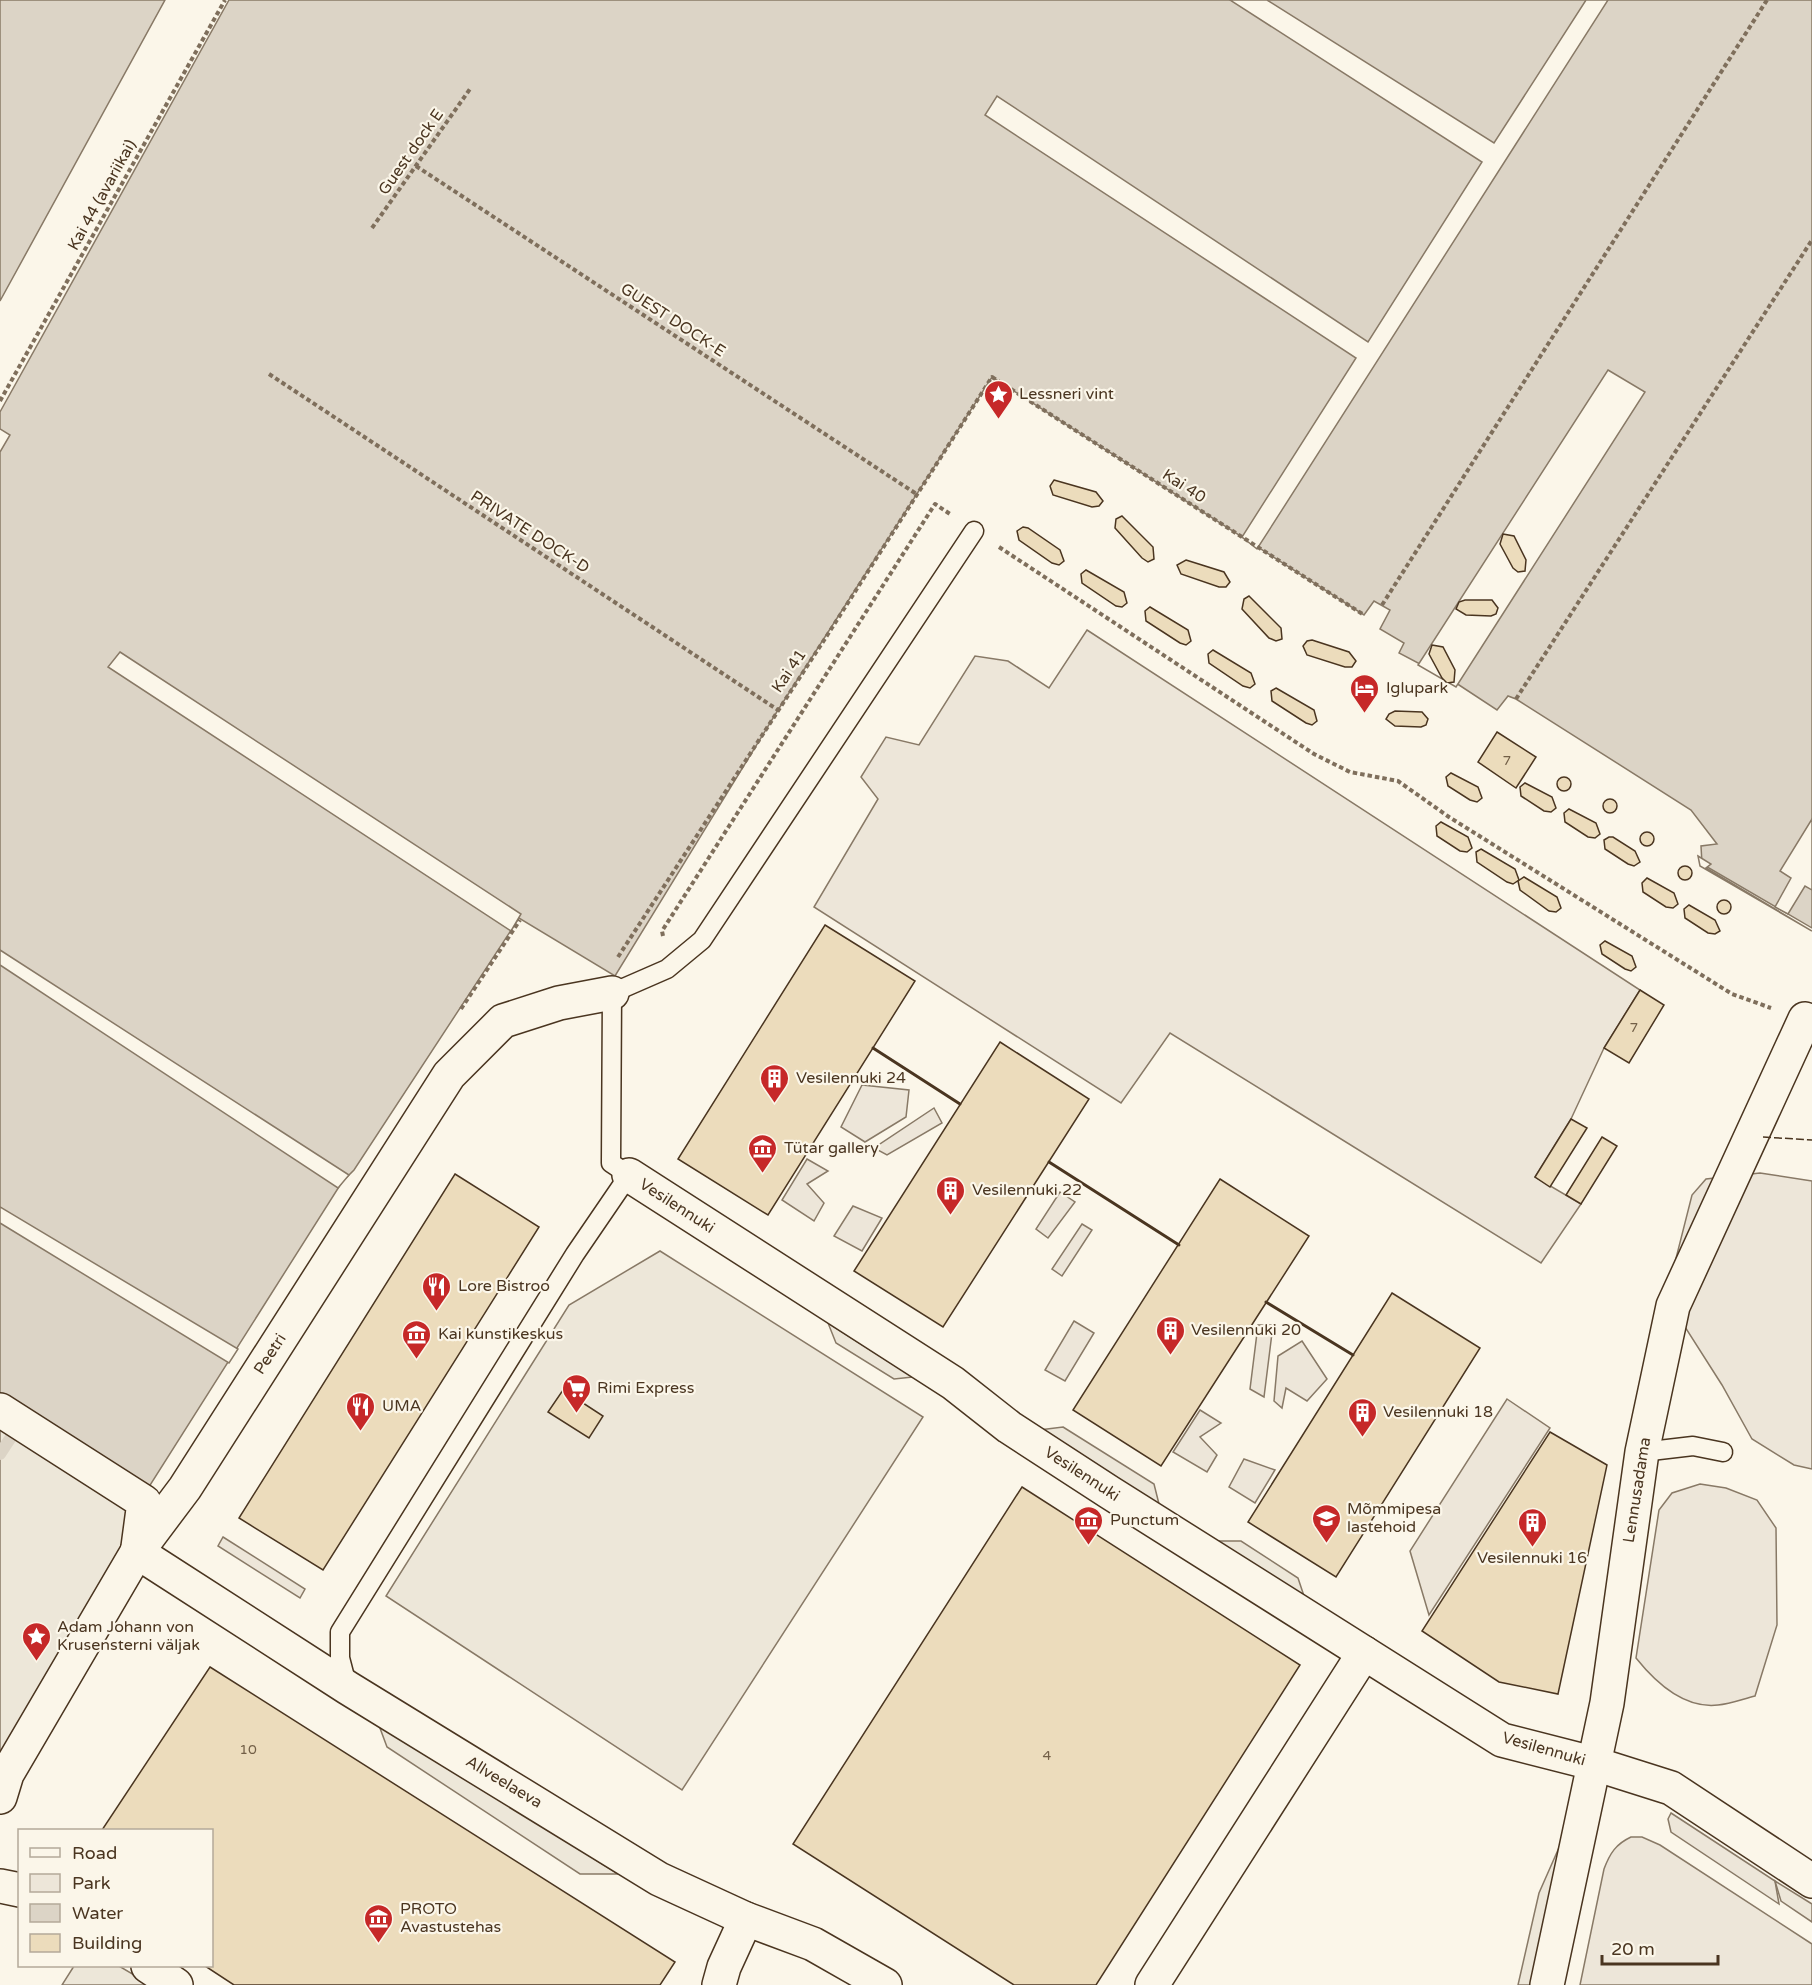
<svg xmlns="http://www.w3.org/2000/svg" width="1812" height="1985" viewBox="0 0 1812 1985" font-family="'Varela Round',sans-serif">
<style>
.green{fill:#ede6d9;stroke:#887966;stroke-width:1.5}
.parking{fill:#ede7d9;stroke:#887966;stroke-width:1.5}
.water{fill:#dcd4c6;stroke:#887966;stroke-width:1.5}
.pier{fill:#fbf6e9;stroke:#887966;stroke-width:1.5}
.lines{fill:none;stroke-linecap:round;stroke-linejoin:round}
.stream{stroke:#dcd4c6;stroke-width:12}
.building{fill:#ecdcbc;stroke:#4a3520;stroke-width:1.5}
.lane-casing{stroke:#4a3520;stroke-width:21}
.street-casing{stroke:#4a3520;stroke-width:36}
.path{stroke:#7f6f5c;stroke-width:4;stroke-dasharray:4.5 3;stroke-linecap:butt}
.lane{stroke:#fbf6e9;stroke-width:18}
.street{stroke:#fbf6e9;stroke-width:33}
.fence{stroke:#4a3520;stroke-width:1.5;stroke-dasharray:8 3;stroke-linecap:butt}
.wall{stroke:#4a3520;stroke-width:3}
.labels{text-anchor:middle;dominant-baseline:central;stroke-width:4.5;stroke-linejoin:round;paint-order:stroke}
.number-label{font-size:14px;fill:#725f47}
.street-label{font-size:16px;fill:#4a3520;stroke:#fbf6e9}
.poi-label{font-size:16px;fill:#4a3520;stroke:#fbf6e9;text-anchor:start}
</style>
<rect width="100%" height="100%" fill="#fbf6e9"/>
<g class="green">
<polygon points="1087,630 1640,990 1604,1048 1571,1119 1535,1177 1581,1204 1541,1263 1170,1033 1121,1103 814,907 878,799 861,777 886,737 919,745 975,656 1008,661 1049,688"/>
<polygon points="862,1085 909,1090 906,1117 865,1142 841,1127"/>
<polygon points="934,1108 942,1123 887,1155 874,1148"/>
<polygon points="807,1159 828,1171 807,1184 824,1203 814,1221 782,1200"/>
<polygon points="1760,1173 1812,1181 1812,1469 1794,1465 1752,1439 1722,1385 1685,1327 1670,1282 1692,1195 1706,1179"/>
<polygon points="1060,1192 1075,1202 1048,1238 1036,1229"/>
<polygon points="853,1206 882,1218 862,1251 834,1236"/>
<polygon points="1082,1224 1092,1230 1062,1276 1052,1269"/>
<polygon points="1074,1321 1094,1333 1065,1381 1045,1370"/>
<polygon points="1258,1325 1273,1325 1264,1397 1250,1389"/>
<polygon points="1302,1341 1327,1379 1307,1401 1286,1388 1282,1408 1274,1401 1278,1356"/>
<polygon points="1507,1399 1550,1428 1429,1615 1410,1551"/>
<polygon points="1200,1410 1221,1423 1200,1437 1217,1455 1207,1472 1173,1452"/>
<polygon points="1244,1459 1275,1470 1255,1503 1229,1487"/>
<path d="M1700,1484l26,4 31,12 19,28 1,97 -22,71c-12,3 -25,8 -37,9 -34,4 -62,-22 -82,-47l23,-148 13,-17z"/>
<polygon points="223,1537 305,1589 300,1598 218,1546"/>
<polygon points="1671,1813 1775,1881 1779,1904 1671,1832 1668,1819"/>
<path d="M1631,1837h11l18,8 152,99v41h-232l24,-116c6,-16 12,-25 27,-32z"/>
</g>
<g class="parking">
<polygon points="660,1251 923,1417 682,1790 386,1596 569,1305"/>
<polygon points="828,1323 913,1377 894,1379 836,1343"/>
<polygon points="0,1410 144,1502 137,1552 0,1770"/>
<polygon points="1063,1427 1154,1484 1159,1504 1039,1430"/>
<polygon points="1216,1541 1241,1541 1298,1578 1305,1599"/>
<polygon points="377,1720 618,1874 580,1874 387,1747"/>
<polygon points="1565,1834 1533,1985 1518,1985 1539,1893"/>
<polygon points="1775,1881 1812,1904 1812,1922 1781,1901"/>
<polygon points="74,1966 119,1966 151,1985 62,1985"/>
</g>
<g class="water">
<polygon points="0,0 165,0 0,301"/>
<polygon points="229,0 1812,0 1812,928 1702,864 1701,846 1717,844 1691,810 1516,699 1508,696 1497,710 1456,683 1399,653 1404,643 1380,629 1390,610 1374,601 1364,615 992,377 778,710 615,976 519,918 354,1170 342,1182 147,1490 0,1397 0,452 10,435 0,429 0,412"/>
</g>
<g class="pier">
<polygon points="1230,0 1267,0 1494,143 1586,0 1608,0 1257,549 1242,537 1356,358 985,115 997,96 1368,342 1482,162"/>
<polygon points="1608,370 1645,392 1456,687 1418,665"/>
<polygon points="120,652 521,914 511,931 108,667"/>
<polygon points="1812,819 1812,890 1805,886 1788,914 1775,907 1791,878 1780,871"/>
<polygon points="1698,856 1711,864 1706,868 1812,931 1700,866"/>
<polygon points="0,950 349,1175 338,1188 0,965"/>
<polygon points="0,1207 238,1349 229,1363 0,1223"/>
</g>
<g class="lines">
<polyline class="stream" points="0,1454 19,1425"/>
</g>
<g class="building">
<polygon points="1054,480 1096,492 1103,501 1099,506 1092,507 1053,495 1050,486"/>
<polygon points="1122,516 1153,547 1154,559 1148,562 1142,558 1115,528 1116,519"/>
<polygon points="1023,527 1028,528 1060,550 1064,561 1059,565 1052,563 1019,540 1017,531"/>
<polygon points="1503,534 1514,536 1526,560 1525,571 1518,572 1513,568 1500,544"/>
<polygon points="1186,560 1224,572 1230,582 1226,587 1219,587 1181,574 1177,565"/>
<polygon points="1086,570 1124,592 1127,603 1122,607 1116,606 1082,583 1081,574"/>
<polygon points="1249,596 1281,628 1282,639 1276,641 1269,638 1242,609 1244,599"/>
<polygon points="1465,600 1492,600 1498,608 1496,614 1491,616 1466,615 1456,609 1459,602"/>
<polygon points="1150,607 1188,630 1191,641 1186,645 1180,643 1146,621 1145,611"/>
<polygon points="1312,640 1349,652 1356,661 1352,667 1345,667 1307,655 1303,646 1307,641"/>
<polygon points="1432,645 1443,647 1455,670 1454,682 1447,683 1442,678 1429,654"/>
<polygon points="1213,650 1251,673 1255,684 1250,688 1243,686 1209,663 1208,654"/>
<polygon points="1276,688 1314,710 1317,721 1312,725 1306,723 1272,701 1271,691"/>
<polygon points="1395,711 1422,712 1428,719 1426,725 1421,727 1395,726 1386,719 1389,714"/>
<polygon points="1497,732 1536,757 1516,788 1478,762"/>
<polygon points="1451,773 1478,787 1482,798 1477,802 1470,800 1448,786 1446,777"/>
<circle cx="1564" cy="784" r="7"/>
<polygon points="1525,783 1552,797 1556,808 1551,812 1544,811 1521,796 1520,787"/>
<circle cx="1610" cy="806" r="7"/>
<polygon points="1569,809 1596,823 1600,834 1595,838 1588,837 1565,822 1564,813"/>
<polygon points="1441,822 1468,837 1472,848 1467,852 1460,851 1437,836 1436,826"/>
<circle cx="1647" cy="839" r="7"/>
<polygon points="1609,837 1613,837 1635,851 1640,862 1634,866 1628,864 1605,849 1604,840"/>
<polygon points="1481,849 1515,869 1519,880 1513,884 1507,882 1477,862 1476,852"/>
<circle cx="1685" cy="873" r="7"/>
<polygon points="1524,877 1557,897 1561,908 1556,912 1549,911 1520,890 1518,881"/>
<polygon points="1647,878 1674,893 1678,904 1673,908 1666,907 1643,892 1642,883"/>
<circle cx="1724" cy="907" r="7"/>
<polygon points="1689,905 1715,920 1720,931 1715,934 1708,933 1685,918 1684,909"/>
<polygon points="825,925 915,981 768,1215 678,1159"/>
<polygon points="1605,941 1632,956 1636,967 1631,971 1625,969 1602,954 1600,945"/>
<polygon points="1640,990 1664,1005 1629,1063 1604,1048"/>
<polygon points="1000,1042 1089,1099 943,1327 854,1271"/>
<polygon points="1571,1119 1587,1128 1550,1187 1535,1177"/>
<polygon points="1602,1137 1617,1146 1581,1204 1566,1195"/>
<polygon points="455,1174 539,1227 323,1570 239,1518"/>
<polygon points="1220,1179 1309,1236 1161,1466 1073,1410"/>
<polygon points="1392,1293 1480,1348 1336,1577 1248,1522"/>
<polygon points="563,1390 603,1416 589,1438 548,1412"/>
<polygon points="1550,1432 1607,1465 1558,1694 1499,1682 1422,1631"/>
<polygon points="1022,1487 1300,1665 1096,1985 1014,1985 793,1844"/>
<polygon points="210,1667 675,1962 660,1985 234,1985 205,1966 212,1966 212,1830 102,1830"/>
</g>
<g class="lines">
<defs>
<g id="lane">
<polyline points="1642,1452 1693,1446 1723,1452"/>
<polyline points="347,1685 340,1658 340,1632 575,1254 629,1175 611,1163 612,993 667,969 702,940 974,531"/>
</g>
<g id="street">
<polyline points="629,1175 953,1383 1009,1427 1109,1492 1502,1740 1592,1763 1671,1788 1812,1881"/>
<polyline points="0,1410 144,1502 138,1547"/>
<polyline points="137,1552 348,1688 659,1879 746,1919 813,1944 885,1985"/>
<polyline points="0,1797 7,1774 137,1552 185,1488 449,1075 503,1021 559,1003 612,993"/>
<polyline points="0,1886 20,1890"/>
<polyline points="148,1966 176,1985"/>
<polyline points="719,1985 724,1967 746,1919"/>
<polyline points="1152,1985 1364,1653"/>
<polyline points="1547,1985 1607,1703 1642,1452 1673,1306 1805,1019"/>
</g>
</defs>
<use href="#lane" class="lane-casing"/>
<use href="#street" class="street-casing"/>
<g class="path">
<polyline points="416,166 918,495"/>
<polyline points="372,228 470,89"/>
<polyline points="269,374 778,710"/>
<polyline points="0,401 225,0"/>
<polyline points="999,547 1314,754 1350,772 1398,781 1449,817 1732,994 1771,1008"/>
<polyline points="1382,605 1767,0"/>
<polyline points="1516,699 1812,240"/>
<polyline points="663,936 662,931 935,504 950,514"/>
<polyline points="618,957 828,634 992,377 1364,615"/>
<polyline points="461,1009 520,920"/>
</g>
<use href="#lane" class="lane"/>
<use href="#street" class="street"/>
<polyline class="fence" points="1763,1137 1812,1140"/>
<g class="wall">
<polyline points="873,1048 960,1104"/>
<polyline points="1049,1162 1179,1245"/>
<polyline points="1266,1302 1353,1355"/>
</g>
</g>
<defs>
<symbol id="sight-pin" viewBox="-11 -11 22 30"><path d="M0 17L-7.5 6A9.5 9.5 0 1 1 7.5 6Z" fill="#c62828" stroke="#fbf6e9"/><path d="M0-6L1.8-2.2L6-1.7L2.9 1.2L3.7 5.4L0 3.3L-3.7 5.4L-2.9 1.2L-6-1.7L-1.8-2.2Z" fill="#fff"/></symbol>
<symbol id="hotel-pin" viewBox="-11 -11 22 30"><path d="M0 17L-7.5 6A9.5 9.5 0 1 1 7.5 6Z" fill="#c62828" stroke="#fbf6e9"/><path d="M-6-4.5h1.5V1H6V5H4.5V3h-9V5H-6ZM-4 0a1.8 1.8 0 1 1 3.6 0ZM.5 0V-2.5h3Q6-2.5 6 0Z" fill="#fff"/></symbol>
<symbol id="building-pin" viewBox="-11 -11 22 30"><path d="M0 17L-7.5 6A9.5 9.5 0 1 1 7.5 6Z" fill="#c62828" stroke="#fbf6e9"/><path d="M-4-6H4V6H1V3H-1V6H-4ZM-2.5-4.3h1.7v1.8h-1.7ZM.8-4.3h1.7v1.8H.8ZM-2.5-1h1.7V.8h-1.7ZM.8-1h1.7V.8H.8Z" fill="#fff"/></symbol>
<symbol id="museum-pin" viewBox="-11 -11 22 30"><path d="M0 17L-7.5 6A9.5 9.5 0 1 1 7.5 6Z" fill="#c62828" stroke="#fbf6e9"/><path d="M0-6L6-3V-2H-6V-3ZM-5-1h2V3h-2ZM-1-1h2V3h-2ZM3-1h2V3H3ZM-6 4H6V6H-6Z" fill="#fff"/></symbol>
<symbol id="restaurant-pin" viewBox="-11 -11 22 30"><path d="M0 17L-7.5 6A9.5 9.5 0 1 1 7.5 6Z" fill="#c62828" stroke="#fbf6e9"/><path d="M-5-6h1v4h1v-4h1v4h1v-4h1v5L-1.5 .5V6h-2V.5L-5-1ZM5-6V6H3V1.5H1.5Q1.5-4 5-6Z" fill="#fff"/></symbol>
<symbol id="supermarket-pin" viewBox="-11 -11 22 30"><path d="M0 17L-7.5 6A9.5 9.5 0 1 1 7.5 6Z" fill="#c62828" stroke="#fbf6e9"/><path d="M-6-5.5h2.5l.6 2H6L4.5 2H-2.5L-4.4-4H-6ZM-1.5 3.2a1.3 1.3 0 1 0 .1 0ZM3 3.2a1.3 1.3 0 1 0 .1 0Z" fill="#fff"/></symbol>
<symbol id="school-pin" viewBox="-11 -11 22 30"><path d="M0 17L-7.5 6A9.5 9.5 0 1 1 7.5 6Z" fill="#c62828" stroke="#fbf6e9"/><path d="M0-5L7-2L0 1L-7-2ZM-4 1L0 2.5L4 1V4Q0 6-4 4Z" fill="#fff"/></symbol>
</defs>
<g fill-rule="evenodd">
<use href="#sight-pin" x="982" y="378" width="33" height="45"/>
<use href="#hotel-pin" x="1348" y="672" width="33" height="45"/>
<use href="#building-pin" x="758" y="1062" width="33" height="45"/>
<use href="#museum-pin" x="746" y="1132" width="33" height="45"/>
<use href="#building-pin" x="934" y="1174" width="33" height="45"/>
<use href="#restaurant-pin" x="420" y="1270" width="33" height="45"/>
<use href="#building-pin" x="1154" y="1314" width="33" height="45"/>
<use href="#museum-pin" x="400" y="1318" width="33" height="45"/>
<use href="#supermarket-pin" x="560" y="1372" width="33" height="45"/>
<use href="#restaurant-pin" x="344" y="1390" width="33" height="45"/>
<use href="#building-pin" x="1346" y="1396" width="33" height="45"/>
<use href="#school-pin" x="1310" y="1502" width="33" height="45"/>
<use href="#museum-pin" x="1072" y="1504" width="33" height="45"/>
<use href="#building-pin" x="1516" y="1506" width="33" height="45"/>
<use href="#sight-pin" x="20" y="1620" width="33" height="45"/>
<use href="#museum-pin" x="362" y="1902" width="33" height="45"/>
</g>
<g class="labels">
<g class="number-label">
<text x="1507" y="760">7</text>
<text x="1634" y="1027">7</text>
<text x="248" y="1749">10</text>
<text x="1047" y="1755">4</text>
</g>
<g class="street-label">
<text transform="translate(411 152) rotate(-55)">Guest dock E</text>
<text transform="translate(102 195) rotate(-61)">Kai 44 (avariikai)</text>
<text transform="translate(673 320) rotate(33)">GUEST DOCK-E</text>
<text transform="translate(1184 486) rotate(33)">Kai 40</text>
<text transform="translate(530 532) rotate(33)">PRIVATE DOCK-D</text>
<text transform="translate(789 671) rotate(-56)">Kai 41</text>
<text transform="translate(677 1206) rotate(33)">Vesilennuki</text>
<text transform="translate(270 1354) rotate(-57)">Peetri</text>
<text transform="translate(1082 1474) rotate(33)">Vesilennuki</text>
<text transform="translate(1637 1490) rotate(-81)">Lennusadama</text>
<text transform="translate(1544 1749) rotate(16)">Vesilennuki</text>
<text transform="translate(504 1782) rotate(31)">Allveelaeva</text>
</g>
<g class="poi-label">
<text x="1019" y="394">Lessneri vint</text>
<text x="1386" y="688">Iglupark</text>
<text x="796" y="1078">Vesilennuki 24</text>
<text x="784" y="1148">Tütar gallery</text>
<text x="972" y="1190">Vesilennuki 22</text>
<text x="458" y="1286">Lore Bistroo</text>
<text x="1191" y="1330">Vesilennuki 20</text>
<text x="438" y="1334">Kai kunstikeskus</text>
<text x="597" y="1388">Rimi Express</text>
<text x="382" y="1406">UMA</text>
<text x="1383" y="1412">Vesilennuki 18</text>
<text x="1347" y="1509">Mõmmipesa<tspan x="1347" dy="18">lastehoid</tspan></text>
<text x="1110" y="1520">Punctum</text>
<text x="1532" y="1558" text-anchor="middle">Vesilennuki 16</text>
<text x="57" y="1627">Adam Johann von<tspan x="57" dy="18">Krusensterni väljak</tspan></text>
<text x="400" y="1909">PROTO<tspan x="400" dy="18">Avastustehas</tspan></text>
</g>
</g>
<rect x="18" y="1829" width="195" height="138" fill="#fbf6e9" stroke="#b4a999" stroke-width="1.5"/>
<rect x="30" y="1848" width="30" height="9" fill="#fbf6e9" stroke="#b4a999" stroke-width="1.5"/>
<text x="72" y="1859" font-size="18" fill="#4a3520">Road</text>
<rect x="30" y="1874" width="30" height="18" fill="#ede6d9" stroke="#b4a999" stroke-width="1.5"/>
<text x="72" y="1889" font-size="18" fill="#4a3520">Park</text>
<rect x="30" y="1904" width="30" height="18" fill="#dcd4c6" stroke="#b4a999" stroke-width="1.5"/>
<text x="72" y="1919" font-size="18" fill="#4a3520">Water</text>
<rect x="30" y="1934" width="30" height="18" fill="#ecdcbc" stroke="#b4a999" stroke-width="1.5"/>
<text x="72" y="1949" font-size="18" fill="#4a3520">Building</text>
<path d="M1602 1955v9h116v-9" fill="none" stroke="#4a3520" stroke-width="3"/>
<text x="1611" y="1955" font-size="18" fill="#4a3520" stroke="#fbf6e9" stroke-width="4.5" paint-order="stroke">20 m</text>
</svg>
